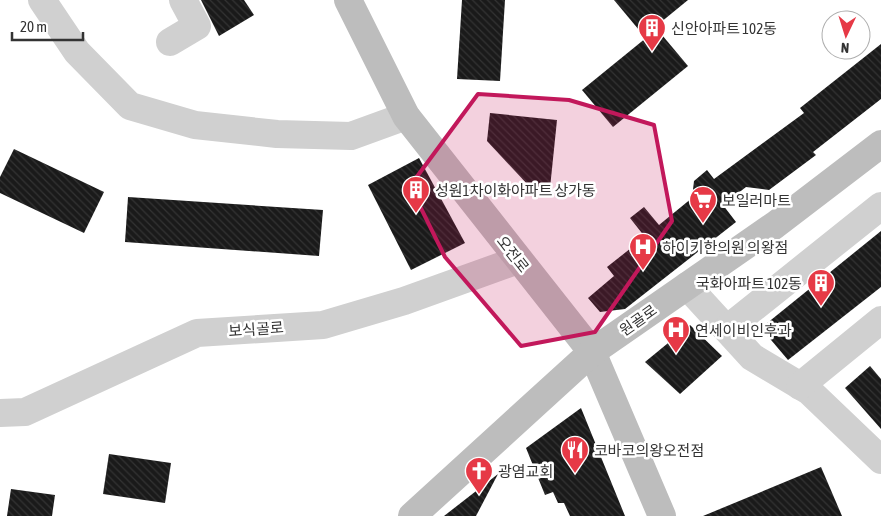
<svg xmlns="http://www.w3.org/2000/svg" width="881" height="516" viewBox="0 0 881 516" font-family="'Asap Condensed','Noto Sans KR',sans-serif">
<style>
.building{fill:url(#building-back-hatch)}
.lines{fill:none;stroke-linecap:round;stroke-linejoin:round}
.street{stroke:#d0d0d0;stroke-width:28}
.secondary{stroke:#bdbdbd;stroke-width:28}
.marked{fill:#c2185b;fill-opacity:0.2;stroke:#c2185b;stroke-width:4;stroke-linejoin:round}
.labels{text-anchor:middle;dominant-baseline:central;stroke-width:5;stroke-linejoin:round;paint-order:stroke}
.poi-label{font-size:15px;fill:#333;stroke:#fff;text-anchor:start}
.street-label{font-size:15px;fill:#333;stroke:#fff}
</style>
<defs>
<pattern id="building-back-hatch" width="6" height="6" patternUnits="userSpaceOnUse" patternTransform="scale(1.25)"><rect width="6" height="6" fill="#1a1a1a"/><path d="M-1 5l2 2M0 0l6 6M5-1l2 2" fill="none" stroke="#333"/></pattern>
</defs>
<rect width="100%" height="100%" fill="#fff"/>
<g class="building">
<polygon points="201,0 244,0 254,15 219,36"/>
<polygon points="462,0 505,0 500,81 457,79"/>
<polygon points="614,0 688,0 644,36"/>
<polygon points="657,29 688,66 613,127 582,90"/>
<polygon points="881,44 881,99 813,152 816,155 769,190 746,187 723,205 736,222 625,309 600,312 588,298 614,276 607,267 645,237 630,218 644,207 659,225 692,198 694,181 707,170 714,179 804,113 800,108"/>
<polygon points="490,113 557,120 550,188 529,186 487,141"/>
<polygon points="14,149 104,192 84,233 0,193 0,177"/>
<polygon points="419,158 465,243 411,270 368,185"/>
<polygon points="128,197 323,210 319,256 125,242"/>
<polygon points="881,231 881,287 788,360 761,328"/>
<polygon points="690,325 722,356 680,394 645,362"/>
<polygon points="870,366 881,379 881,429 845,388"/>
<polygon points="581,408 625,516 570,516 564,503 558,503 553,492 545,495 526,448"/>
<polygon points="109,454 171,463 165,503 103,494"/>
<polygon points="821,467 842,516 703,516"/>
<polygon points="498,474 476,516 444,516"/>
<polygon points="11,489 55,495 52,516 7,516"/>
</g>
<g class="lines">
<g class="street">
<polyline points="42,0 77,52 130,106 195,125 277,134 351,136 406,116"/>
<polyline points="170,42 197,26 183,0"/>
<polyline points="687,286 752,357 809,391 881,460"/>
<polyline points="727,329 881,206"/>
<polyline points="800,386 881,320"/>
<polyline points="0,413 25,412 197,333 323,325 404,301 518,260"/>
</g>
<g class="secondary">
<polyline points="348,0 406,116 592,352 662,516"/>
<polyline points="412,516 592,352 775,225 881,144"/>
</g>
</g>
<path class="marked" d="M478,94l91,6 85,25 18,96 -77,111 -74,14 -76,-89 -35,-71z"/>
<defs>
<symbol id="building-pin" viewBox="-11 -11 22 30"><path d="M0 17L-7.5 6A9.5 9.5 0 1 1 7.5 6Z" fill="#e63946" stroke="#fff"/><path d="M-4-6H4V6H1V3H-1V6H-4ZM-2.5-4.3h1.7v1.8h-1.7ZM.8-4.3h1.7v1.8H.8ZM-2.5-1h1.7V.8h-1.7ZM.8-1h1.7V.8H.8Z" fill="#fff"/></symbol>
<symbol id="supermarket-pin" viewBox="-11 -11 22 30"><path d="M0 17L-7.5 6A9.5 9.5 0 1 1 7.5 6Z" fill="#e63946" stroke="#fff"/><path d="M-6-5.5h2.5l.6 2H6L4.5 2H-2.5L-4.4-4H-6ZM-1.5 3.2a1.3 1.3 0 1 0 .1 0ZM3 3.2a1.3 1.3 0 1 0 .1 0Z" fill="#fff"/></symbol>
<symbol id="hospital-pin" viewBox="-11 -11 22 30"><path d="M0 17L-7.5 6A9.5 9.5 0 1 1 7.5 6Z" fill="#e63946" stroke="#fff"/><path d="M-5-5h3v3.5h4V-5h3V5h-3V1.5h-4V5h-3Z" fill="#fff"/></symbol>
<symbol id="restaurant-pin" viewBox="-11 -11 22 30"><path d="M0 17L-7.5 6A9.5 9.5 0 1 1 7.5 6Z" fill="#e63946" stroke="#fff"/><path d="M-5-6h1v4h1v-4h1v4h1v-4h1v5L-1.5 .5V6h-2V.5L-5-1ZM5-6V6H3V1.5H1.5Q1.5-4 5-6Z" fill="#fff"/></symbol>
<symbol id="church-pin" viewBox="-11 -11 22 30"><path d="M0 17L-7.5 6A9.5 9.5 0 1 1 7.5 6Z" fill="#e63946" stroke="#fff"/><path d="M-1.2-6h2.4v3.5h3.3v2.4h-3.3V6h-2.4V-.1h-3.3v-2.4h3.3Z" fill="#fff"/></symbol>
</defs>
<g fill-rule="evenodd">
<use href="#building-pin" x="636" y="12" width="32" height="43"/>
<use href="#building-pin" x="400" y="174" width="32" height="43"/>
<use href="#supermarket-pin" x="687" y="184" width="32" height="43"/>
<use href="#hospital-pin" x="627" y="231" width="32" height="43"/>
<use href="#building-pin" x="805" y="267" width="32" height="43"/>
<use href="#hospital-pin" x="660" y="314" width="32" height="43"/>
<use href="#restaurant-pin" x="559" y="434" width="32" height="43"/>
<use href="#church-pin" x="463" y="455" width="32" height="43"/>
</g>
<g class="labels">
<g class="poi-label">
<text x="671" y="28">신안아파트 102동</text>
<text x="435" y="190">성원1차이화아파트 상가동</text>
<text x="722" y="200">보일러마트</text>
<text x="662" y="247">하이키한의원 의왕점</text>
<text x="802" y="283" text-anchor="end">국화아파트 102동</text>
<text x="695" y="330">연세이비인후과</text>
<text x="594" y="450">코바코의왕오전점</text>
<text x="498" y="471">광염교회</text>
</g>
<g class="street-label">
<text transform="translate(513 254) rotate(52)">오전로</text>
<text transform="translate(638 320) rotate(-35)">원골로</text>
<text transform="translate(256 329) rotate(-4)">보식골로</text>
</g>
</g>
<g transform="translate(846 35) rotate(184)"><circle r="24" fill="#ffffff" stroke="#adadad"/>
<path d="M0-4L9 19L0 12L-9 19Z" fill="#e63946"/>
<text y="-8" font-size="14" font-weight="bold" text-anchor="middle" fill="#333333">N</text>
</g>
<path d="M12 32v8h71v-8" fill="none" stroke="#333333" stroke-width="2.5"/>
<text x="20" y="32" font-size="15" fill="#333333" stroke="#ffffff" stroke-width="4" paint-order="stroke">20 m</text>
</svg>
